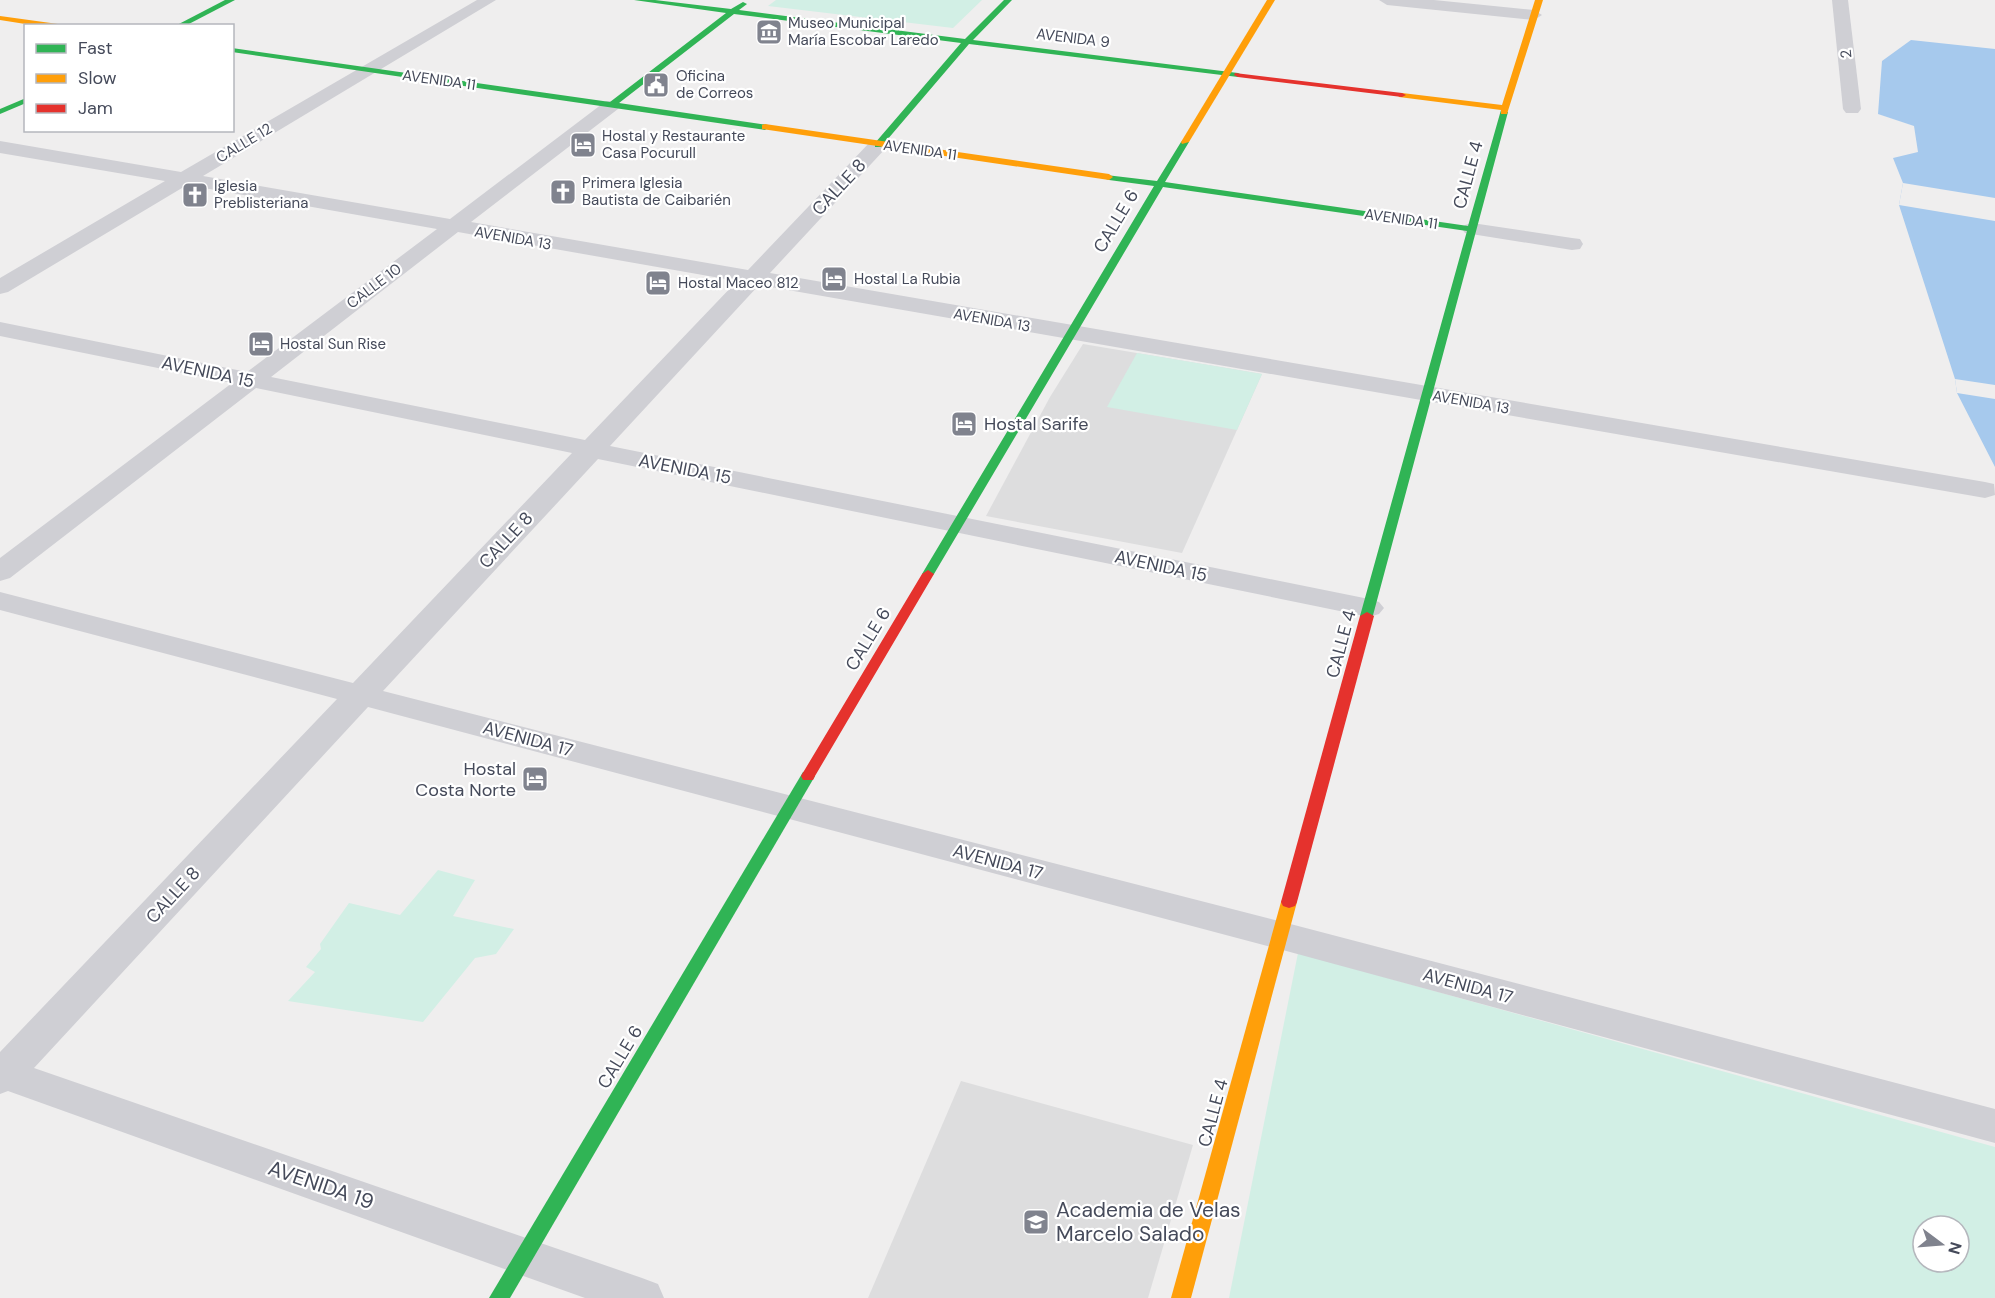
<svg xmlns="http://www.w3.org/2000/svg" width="1995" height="1298" viewBox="0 0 1995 1298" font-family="'DM Sans',sans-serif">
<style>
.education{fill:#ddddde}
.green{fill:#d2efe5;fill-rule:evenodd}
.water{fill:#a6c9ed}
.pier{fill:#efeeee}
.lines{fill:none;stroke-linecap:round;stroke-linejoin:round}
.street{fill:#cfcfd4;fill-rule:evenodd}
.fast{fill:#30b455;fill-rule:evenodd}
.slow{fill:#ff9f0a;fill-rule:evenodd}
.jam{fill:#e5322d;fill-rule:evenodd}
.labels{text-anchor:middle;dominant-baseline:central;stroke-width:4.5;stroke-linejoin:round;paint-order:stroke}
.far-poi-label{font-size:15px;fill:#454a5a;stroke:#fff;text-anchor:start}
.far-street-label{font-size:15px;fill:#454a5a;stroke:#fff}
.street-label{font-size:18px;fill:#454a5a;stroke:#fff}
.poi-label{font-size:18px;fill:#454a5a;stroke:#fff;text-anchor:start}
.near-street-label{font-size:21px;fill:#454a5a;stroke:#fff}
.near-poi-label{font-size:21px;fill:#454a5a;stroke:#fff;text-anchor:start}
</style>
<rect width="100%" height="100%" fill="#efeeee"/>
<g class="education">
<polygon points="1083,344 1262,374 1182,553 986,516 1050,397"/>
<polygon points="961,1081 1193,1145 1148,1298 868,1298"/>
</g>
<g class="green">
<polygon points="776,0 982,0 953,28 768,6"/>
<polygon points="1137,353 1262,374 1237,430 1107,407"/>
<polygon points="438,870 475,880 453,916 514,929 496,954 475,958 423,1022 288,1001 315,972 306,967 321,949 320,944 349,903 400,915"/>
<path d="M1298,953l697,194v151h-766zM1923,1226h36v36h-36z"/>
</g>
<polygon class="water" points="1911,40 1995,49 1995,467 1957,393 1955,379 1899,205 1903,183 1893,158 1918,152 1914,126 1878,114 1882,61"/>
<g class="pier">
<polygon points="1903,183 1995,198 1995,221 1899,205"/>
<polygon points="1955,379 1995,385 1995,399 1957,393"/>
</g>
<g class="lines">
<g class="street">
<path d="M477,0h19l-293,176 247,43 156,-118h12l3,4 -3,4 -147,113 277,48 123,-129h14l3,4 -3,4 -115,124 1215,209 9,2 1,11 -10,3 -1226,-213 -149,161 759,153 10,3 5,6 -5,6 -10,3 -771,-158 -215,232 896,230 716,188v34l-716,-194 -911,-242 -334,361 608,210 16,6 6,14h-79l-577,-207 -8,3v-42l337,-353 -337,-89v-18l353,91 219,-230 -316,-65 -246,190 -10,3v-23l232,-175 -232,-47v-14l247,50 190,-143 -250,-44 -179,107 -8,2v-16l165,-97 -165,-28v-12l181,31zM458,232l279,49 -152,159 -314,-63z"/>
<polygon points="1379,0 1434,0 1534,10 1542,15 1534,20 1387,5"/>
<polygon points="1832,0 1848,0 1861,109 1858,113 1846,113 1843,109"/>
<polygon points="1472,223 1572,238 1580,239 1583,244 1580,249 1572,250 1465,233 1462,229 1465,225"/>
</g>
<g class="fast">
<polygon points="225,0 235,0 185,26 175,26"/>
<polygon points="634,0 655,0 731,9 743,2 747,4 739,10 965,39 1004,0 1012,0 973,40 1238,73 1242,75 1238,77 969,44 881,147 875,147 875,143 961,43 734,14 619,103 768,125 769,127 765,130 232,52 232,48 610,102 726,13"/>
<polygon points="26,98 26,103 0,114 0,109"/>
<polygon points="1501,110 1508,112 1372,619 1367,620 1360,616 1467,231 1163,187 934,574 928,578 923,577 922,574 1154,186 1109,180 1106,179 1106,175 1157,181 1181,142 1185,139 1189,142 1165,182 1468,226"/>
<polygon points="808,771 813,772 815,776 510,1298 489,1298 803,772"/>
</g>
<g class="slow">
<polygon points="1267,0 1275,0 1189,142 1182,144 1181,142"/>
<polygon points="1535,0 1543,0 1507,114 1501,114 1501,110 1399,97 1398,95 1402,93 1502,105"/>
<polygon points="0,16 58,24 61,26 38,26 0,20"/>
<polygon points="765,124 1109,174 1113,177 1109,180 762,129 762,125"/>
<polygon points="1289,896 1295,898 1297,902 1191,1298 1171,1298 1281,902 1283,898"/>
</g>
<g class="jam">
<polygon points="1235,73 1402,93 1406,95 1402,97 1238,77 1234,75"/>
<polygon points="928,570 934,574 815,776 813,780 803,780 801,776 922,574"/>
<polygon points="1367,612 1374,616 1297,902 1295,906 1289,908 1283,906 1281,902 1360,616"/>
</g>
</g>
<defs>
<symbol id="museum-square" viewBox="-11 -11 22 22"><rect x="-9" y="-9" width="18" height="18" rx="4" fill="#80838e" stroke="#fff"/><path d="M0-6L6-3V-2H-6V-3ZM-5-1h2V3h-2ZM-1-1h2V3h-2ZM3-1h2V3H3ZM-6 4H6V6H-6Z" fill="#fff"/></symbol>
<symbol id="civic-square" viewBox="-11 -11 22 22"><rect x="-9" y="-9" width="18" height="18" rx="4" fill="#80838e" stroke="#fff"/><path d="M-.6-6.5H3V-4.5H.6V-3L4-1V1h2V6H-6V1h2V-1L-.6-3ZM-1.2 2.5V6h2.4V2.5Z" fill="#fff"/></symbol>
<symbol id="hotel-square" viewBox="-11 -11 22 22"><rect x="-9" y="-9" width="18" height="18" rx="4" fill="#80838e" stroke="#fff"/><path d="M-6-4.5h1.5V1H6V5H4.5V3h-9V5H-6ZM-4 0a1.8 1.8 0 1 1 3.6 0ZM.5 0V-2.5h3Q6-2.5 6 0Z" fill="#fff"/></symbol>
<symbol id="church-square" viewBox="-11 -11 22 22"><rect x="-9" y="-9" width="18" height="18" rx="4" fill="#80838e" stroke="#fff"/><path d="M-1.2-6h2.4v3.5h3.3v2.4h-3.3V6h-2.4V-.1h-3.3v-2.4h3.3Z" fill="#fff"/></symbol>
<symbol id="school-square" viewBox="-11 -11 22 22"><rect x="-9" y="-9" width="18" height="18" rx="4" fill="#80838e" stroke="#fff"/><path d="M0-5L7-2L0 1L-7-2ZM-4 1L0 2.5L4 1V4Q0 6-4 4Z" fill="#fff"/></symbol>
</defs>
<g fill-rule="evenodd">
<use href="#museum-square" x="754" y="17" width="30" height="30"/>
<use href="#civic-square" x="641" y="70" width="30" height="30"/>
<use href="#hotel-square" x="568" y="130" width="30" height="30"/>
<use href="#church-square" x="548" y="177" width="30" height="30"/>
<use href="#church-square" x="180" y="180" width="30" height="30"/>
<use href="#hotel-square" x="819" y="264" width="30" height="30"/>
<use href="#hotel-square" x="643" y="268" width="30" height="30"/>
<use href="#hotel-square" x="246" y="329" width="30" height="30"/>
<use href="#hotel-square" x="949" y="409" width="30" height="30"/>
<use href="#hotel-square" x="520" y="764" width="30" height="30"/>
<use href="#school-square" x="1021" y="1207" width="30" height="30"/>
</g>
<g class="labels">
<g class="far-poi-label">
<text x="788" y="23">Museo Municipal<tspan x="788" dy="17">María Escobar Laredo</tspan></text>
<text x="676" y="76">Oficina<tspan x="676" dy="17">de Correos</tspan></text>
<text x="602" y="136">Hostal y Restaurante<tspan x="602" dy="17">Casa Pocurull</tspan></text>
<text x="582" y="183">Primera Iglesia<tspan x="582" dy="17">Bautista de Caibarién</tspan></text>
<text x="214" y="186">Iglesia<tspan x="214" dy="17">Preblisteriana</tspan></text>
<text x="854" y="279">Hostal La Rubia</text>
<text x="678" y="283">Hostal Maceo 812</text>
<text x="280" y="344">Hostal Sun Rise</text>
</g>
<g class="far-street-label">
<text transform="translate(1073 38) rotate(7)">AVENIDA 9</text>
<text transform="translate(1846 54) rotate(-96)">2</text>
<text transform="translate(439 80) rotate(8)">AVENIDA 11</text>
<text transform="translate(244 143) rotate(-31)">CALLE 12</text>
<text transform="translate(920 150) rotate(8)">AVENIDA 11</text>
<text transform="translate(1401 219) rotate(8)">AVENIDA 11</text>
<text transform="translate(513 238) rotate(10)">AVENIDA 13</text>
<text transform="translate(374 286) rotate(-37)">CALLE 10</text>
<text transform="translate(992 320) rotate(10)">AVENIDA 13</text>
<text transform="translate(1471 402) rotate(10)">AVENIDA 13</text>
</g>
<g class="street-label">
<text transform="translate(1468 175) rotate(-75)">CALLE 4</text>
<text transform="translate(839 187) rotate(-47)">CALLE 8</text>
<text transform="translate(1116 221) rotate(-59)">CALLE 6</text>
<text transform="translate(208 372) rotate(12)">AVENIDA 15</text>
<text transform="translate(685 469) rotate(11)">AVENIDA 15</text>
<text transform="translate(506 540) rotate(-47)">CALLE 8</text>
<text transform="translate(1161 566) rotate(12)">AVENIDA 15</text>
<text transform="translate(868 639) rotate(-59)">CALLE 6</text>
<text transform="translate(1341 644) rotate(-75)">CALLE 4</text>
<text transform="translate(528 739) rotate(15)">AVENIDA 17</text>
<text transform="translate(998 862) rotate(15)">AVENIDA 17</text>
<text transform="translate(173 895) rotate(-47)">CALLE 8</text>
<text transform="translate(1468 986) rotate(15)">AVENIDA 17</text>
<text transform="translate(620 1057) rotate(-59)">CALLE 6</text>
<text transform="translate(1213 1113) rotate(-75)">CALLE 4</text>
</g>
<g class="poi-label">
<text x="984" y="424">Hostal Sarife</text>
<text x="516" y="769" text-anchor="end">Hostal<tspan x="516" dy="21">Costa Norte</tspan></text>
</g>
<g class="near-street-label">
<text transform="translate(321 1185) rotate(19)">AVENIDA 19</text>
</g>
<g class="near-poi-label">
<text x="1056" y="1210">Academia de Velas<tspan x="1056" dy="24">Marcelo Salado</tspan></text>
</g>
</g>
<rect x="24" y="24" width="210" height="108" fill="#ffffff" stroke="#b5b7bd" stroke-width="1.5"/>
<rect x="36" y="44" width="30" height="9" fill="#30b455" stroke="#b5b7bd" stroke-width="1.5"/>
<text x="78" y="54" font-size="18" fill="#454a5a">Fast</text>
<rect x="36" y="74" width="30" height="9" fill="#ff9f0a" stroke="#b5b7bd" stroke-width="1.5"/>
<text x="78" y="84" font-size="18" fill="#454a5a">Slow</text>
<rect x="36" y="104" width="30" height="9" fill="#e5322d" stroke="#b5b7bd" stroke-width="1.5"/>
<text x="78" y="114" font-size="18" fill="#454a5a">Jam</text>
<g transform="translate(1941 1244) rotate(106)"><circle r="28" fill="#ffffff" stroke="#b5b7bd" stroke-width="1.5"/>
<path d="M0-4.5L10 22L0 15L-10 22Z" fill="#80838e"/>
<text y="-9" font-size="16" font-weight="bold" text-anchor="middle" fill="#454a5a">N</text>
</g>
</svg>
